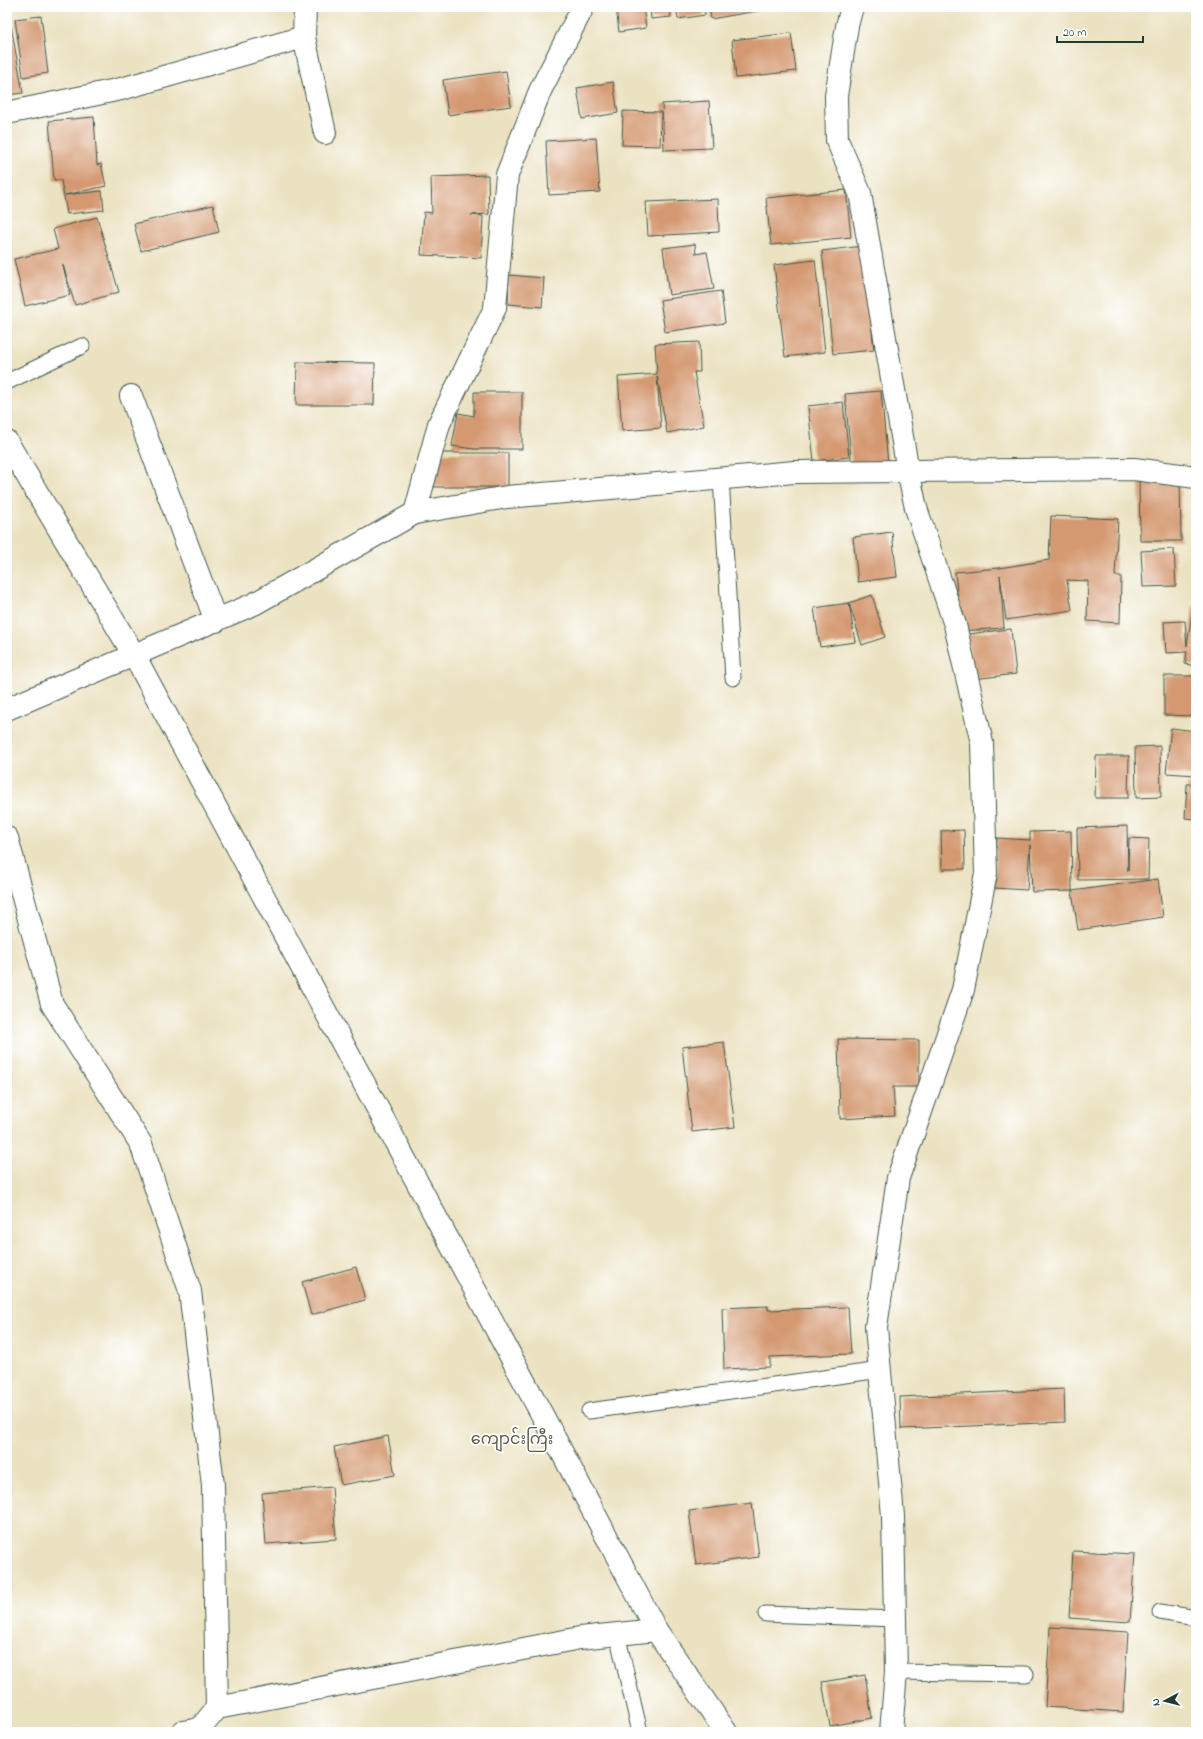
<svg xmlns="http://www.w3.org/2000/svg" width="1203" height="1739" viewBox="0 0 1203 1739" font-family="'Indie Flower','Noto Sans Myanmar',sans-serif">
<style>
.building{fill:#d49971}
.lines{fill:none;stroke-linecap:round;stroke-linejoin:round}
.service-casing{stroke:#3e5649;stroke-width:17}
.minor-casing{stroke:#3e5649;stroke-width:24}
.service{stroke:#fff;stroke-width:15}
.minor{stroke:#fff;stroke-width:22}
.labels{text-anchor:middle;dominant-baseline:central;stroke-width:3.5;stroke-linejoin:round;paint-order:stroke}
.quarter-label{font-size:16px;fill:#5e5d49;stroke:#fff}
</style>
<rect width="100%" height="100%" fill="#fff"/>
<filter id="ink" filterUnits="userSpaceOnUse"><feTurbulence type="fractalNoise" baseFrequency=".025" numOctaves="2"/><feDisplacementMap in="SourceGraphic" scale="8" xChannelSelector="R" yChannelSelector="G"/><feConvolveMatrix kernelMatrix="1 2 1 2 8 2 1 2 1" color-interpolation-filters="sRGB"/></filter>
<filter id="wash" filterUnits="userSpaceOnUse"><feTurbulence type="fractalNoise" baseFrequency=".012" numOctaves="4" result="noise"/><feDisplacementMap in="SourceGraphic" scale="16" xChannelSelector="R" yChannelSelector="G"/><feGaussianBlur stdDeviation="0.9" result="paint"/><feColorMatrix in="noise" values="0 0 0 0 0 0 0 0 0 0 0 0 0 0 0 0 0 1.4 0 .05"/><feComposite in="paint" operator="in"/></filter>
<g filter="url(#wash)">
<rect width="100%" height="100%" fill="#ebe2c1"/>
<g id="blocks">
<g class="building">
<polygon points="616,7 643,7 646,28 619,32"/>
<polygon points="650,7 670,7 671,17 651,19"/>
<polygon points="676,7 704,7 705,15 678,19"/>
<polygon points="709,7 761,7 762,10 711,19"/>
<polygon points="41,16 48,73 23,77 15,19"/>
<polygon points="11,26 23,93 7,95 7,27"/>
<polygon points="791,33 796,71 736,78 732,40"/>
<polygon points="506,71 511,106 448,115 443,80"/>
<polygon points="613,82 618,113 582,119 577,88"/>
<polygon points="709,101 712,148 664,150 662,104"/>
<polygon points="623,111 661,112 660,146 622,145"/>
<polygon points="94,117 97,165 101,164 106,186 65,195 102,191 104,210 67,214 61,180 54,180 49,121"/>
<polygon points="596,138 600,192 549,195 546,141"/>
<polygon points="488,175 489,214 471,215 483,216 481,258 421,255 424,212 432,213 431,177"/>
<polygon points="846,190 851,237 771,245 766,198"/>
<polygon points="718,199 719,232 648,236 646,202"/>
<polygon points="213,205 219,232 141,251 134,224"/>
<polygon points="97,217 119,292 75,305 63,265 70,295 25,306 14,259 58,249 53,229"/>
<polygon points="695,244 696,254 707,252 714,289 669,295 663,248"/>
<polygon points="863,246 874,350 833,354 822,251"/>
<polygon points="815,260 825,352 785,357 774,265"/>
<polygon points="509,275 544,278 542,307 508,304"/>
<polygon points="721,291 725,323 665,332 660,300"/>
<polygon points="699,342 700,372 694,372 704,426 667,433 657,376 661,428 622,431 618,377 657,374 655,344"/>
<polygon points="297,362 375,363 374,405 296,405"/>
<polygon points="881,391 888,464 852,468 845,394"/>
<polygon points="474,392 522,392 522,449 474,449 452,446 458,413 474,416"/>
<polygon points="843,402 849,457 814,461 808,406"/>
<rect x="434" y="453" width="74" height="34"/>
<polygon points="1180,477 1181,541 1140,541 1139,478"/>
<polygon points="1051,516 1118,519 1115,576 1121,576 1120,623 1087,621 1088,581 1067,580 1072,610 1006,620 1000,575 1004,628 961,631 955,572 999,568 1049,560"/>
<polygon points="892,532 897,577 858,582 853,537"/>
<polygon points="1174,549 1176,586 1143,587 1141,551"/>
<polygon points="872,595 885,637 862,645 849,603 855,642 820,647 814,608 849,603"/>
<polygon points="1193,606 1196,606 1196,666 1185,664 1187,652 1166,653 1164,622 1185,621 1187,646"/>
<polygon points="1011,629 1016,674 973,679 968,634"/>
<polygon points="1164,676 1196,676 1196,716 1164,715"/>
<polygon points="1171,728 1196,731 1196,775 1166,773"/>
<polygon points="1160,746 1161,797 1136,798 1135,747"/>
<polygon points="1096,756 1129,756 1128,798 1095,798"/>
<polygon points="1187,784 1196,784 1196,819 1185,818"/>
<polygon points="1127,826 1128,871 1129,838 1149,839 1148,879 1078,880 1077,828"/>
<polygon points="964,830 965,869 942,869 941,831"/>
<polygon points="1071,831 1072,891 1032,892 1030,845 1027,890 994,888 997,838 1030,840 1030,832"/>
<polygon points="1158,879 1163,917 1078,930 1072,891"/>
<polygon points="838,1039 919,1040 919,1087 893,1087 895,1116 840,1119"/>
<polygon points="724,1042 735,1127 692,1132 682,1047"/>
<polygon points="356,1267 365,1300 311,1315 302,1282"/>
<polygon points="768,1306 768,1310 848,1307 851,1354 770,1357 770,1367 724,1369 722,1308"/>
<polygon points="1064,1389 1065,1422 901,1429 900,1397"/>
<polygon points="388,1436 395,1475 341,1485 334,1447"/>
<polygon points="332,1487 336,1539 266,1544 262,1493"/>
<polygon points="752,1503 759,1557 696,1565 689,1511"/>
<polygon points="1073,1551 1135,1554 1130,1622 1069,1618"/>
<polygon points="1050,1627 1128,1632 1123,1712 1045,1707"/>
<polygon points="865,1675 872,1718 830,1726 822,1682"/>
</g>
</g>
</g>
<g filter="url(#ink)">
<use href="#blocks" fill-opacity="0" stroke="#3e5649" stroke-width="1"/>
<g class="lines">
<defs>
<g id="service">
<polyline points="7,382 82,346"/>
<polyline points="721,478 733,678"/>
<polyline points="589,1411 880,1370"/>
<polyline points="1160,1612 1196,1618"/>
<polyline points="766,1614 895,1619"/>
<polyline points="617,1634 640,1732"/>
<polyline points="896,1672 1026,1674"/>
</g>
<g id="minor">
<polyline points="305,7 304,37 325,133"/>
<polyline points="852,7 847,26 836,96 837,140 860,193 908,471 916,508 955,625 982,743 986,873 963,990 898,1178 876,1327 893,1516 896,1672 891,1732"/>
<polyline points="7,113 121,89 304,37"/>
<polyline points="131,396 216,621"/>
<polyline points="7,442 134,655 546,1422 656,1630 726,1732"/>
<polyline points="415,513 439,424 495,308 507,175 540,91 583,7"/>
<polyline points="7,709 254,604 415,513 507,497 794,472 1134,469 1196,477"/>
<polyline points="7,838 52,1004 141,1144 190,1291 213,1485 217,1708"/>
<polyline points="182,1732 200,1729 217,1708 580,1638 656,1630"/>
</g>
</defs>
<use href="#service" class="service-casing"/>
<use href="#minor" class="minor-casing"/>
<use href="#service" class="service"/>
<use href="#minor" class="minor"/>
</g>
</g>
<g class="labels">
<g class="quarter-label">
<text x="512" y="1440">ကျောင်းကြီး</text>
</g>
</g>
<rect width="1203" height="1739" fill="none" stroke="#fff" stroke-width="24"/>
<g transform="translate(1165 1701) rotate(263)" stroke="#ffffff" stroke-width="3" paint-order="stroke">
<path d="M0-3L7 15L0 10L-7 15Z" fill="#1f3d34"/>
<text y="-6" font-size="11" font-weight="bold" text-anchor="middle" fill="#1f3d34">N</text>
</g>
<path d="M1057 36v6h86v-6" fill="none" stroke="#1f3d34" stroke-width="2"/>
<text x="1063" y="36" font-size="12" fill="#1f3d34" stroke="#ffffff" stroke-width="3" paint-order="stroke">20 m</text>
</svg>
